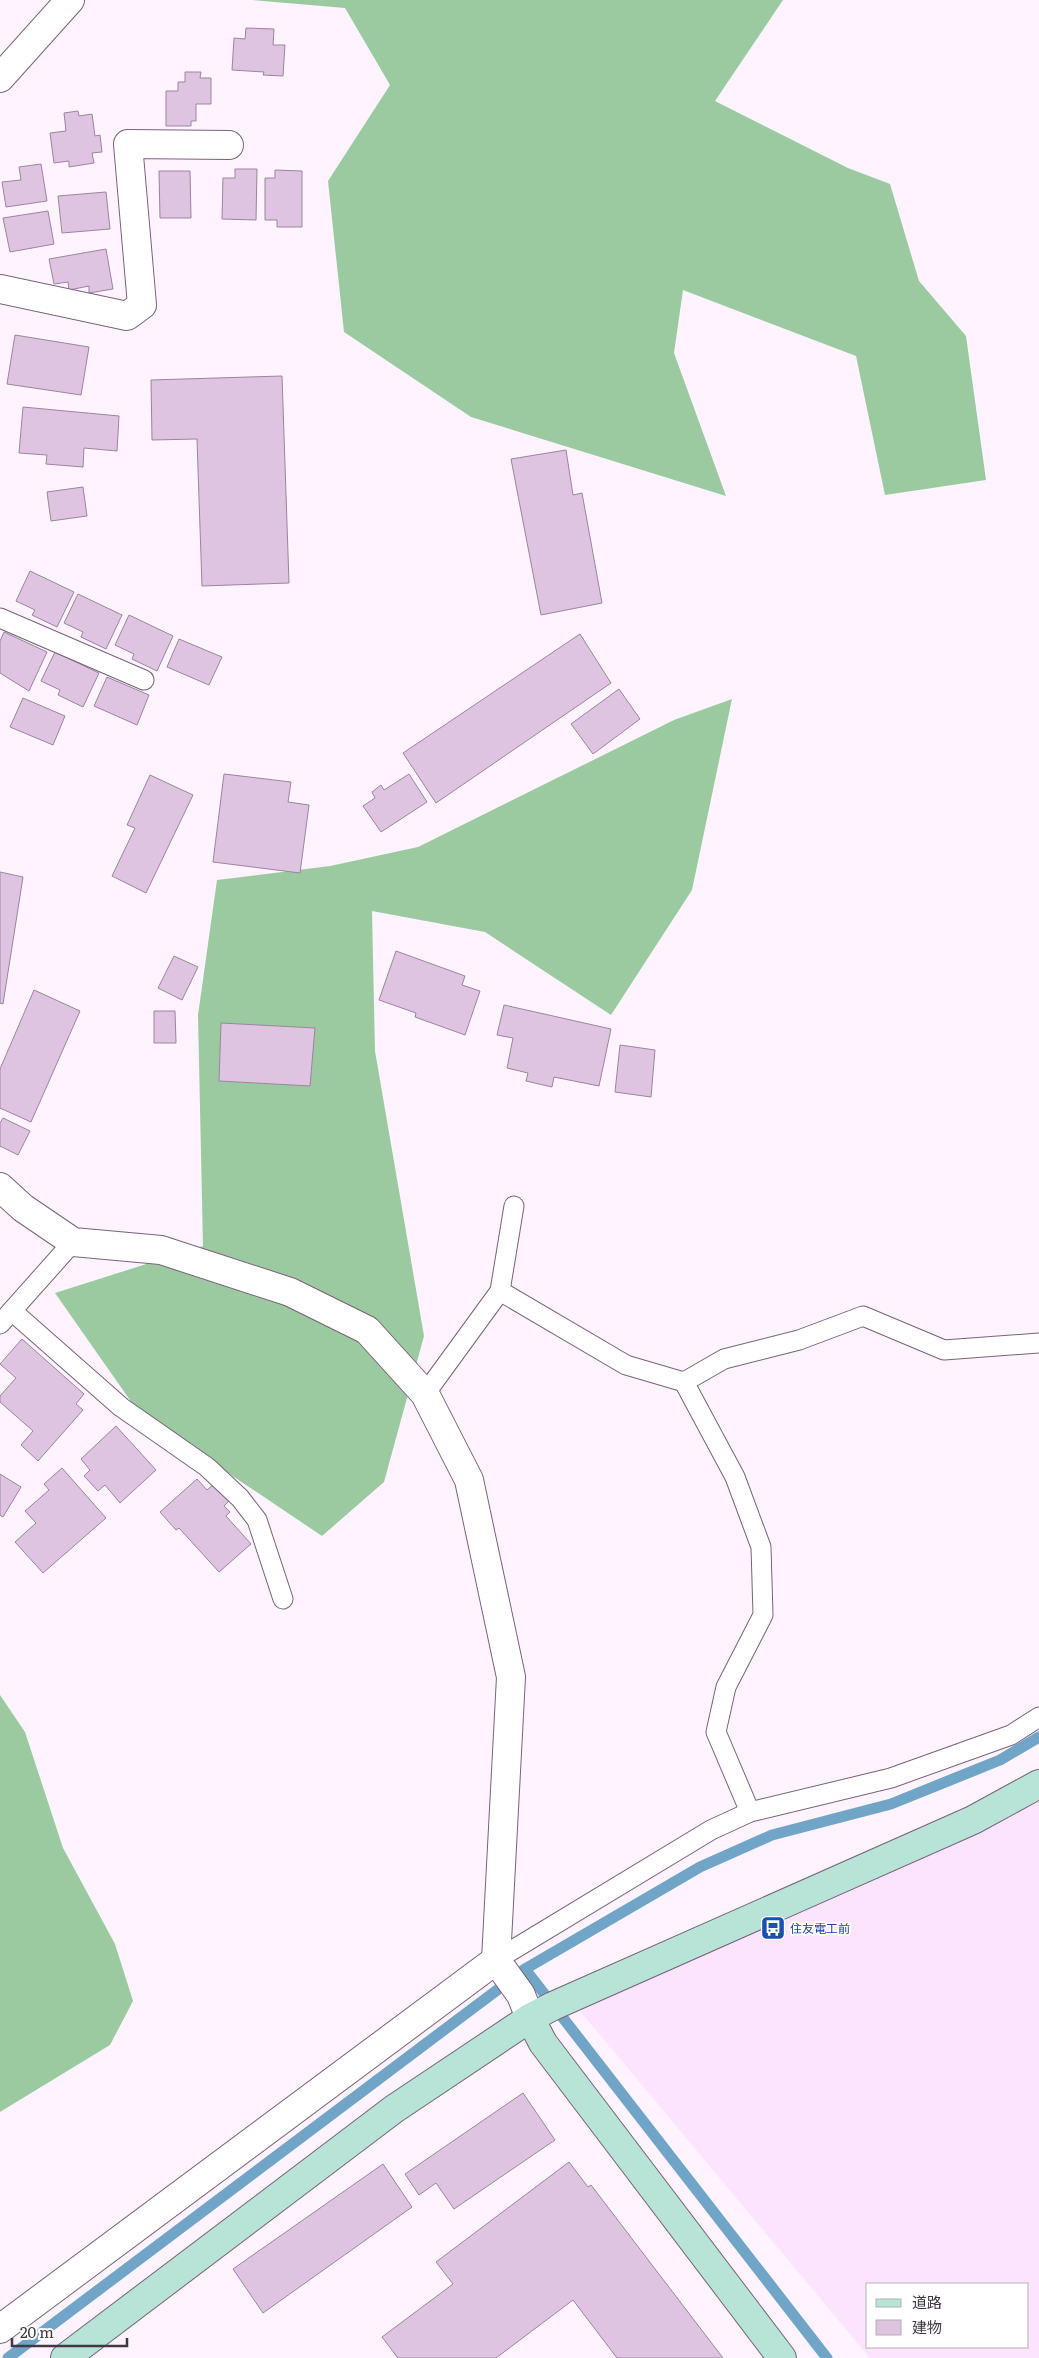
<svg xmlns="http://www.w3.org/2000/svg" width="1039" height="2358" viewBox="0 0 1039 2358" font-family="Literata,'Noto Sans JP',serif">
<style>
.built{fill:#fce3fe;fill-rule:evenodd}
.forest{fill:#9ccaa0}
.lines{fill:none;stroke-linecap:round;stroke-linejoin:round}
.stream{stroke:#71a5c8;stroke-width:11}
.building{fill:#dec4e0;stroke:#9c849e}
.lane-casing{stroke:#79627b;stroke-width:21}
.street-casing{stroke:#79627b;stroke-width:30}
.secondary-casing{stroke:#79627b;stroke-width:30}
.lane{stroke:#fff;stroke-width:19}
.street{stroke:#fff;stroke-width:28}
.secondary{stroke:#b7e4d6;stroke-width:28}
.labels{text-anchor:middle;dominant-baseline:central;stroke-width:4;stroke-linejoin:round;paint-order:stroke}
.transit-label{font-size:12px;fill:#164399;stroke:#fff;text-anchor:start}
</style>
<rect width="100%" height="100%" fill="#fef3ff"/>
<path class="built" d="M1039,1799v559h-169l-290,-347zM868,2284h160v63h-160z"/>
<g class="forest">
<polygon points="252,0 783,0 715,101 848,168 890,184 919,281 966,336 986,480 885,495 856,356 683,290 674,353 726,496 471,417 344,332 328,181 390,85 345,8"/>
<polygon points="732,699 692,890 611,1015 485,932 372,911 375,1051 424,1336 384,1482 322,1536 139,1413 55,1293 203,1246 198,1015 217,880 330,866 418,847 674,720"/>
<polygon points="0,1695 25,1732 63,1848 115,1944 133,2001 110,2045 0,2112"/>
</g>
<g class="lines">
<g class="stream">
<polyline points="525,1969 827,2358"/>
<polyline points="8,2358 525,1969 700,1867 772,1835 891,1804 1000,1760 1039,1737"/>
</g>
</g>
<g class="building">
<polygon points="246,28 274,29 273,45 285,45 283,76 263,75 264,72 232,70 234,38 245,39"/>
<polygon points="185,72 201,72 200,78 211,78 211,104 196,104 196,121 191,121 191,126 166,126 166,91 178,91 178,82 185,82"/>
<polygon points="78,111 79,116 92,114 95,136 100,135 102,152 92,153 94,163 69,167 69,161 54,163 50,133 66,131 64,113"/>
<polygon points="41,164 47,201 6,207 2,182 21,180 19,167"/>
<polygon points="235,169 257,169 256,220 222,219 223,178 235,178"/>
<polygon points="275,170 302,171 302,227 277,227 277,220 265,220 265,178 275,178"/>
<polygon points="159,171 190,171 191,218 160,218"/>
<polygon points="106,192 110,229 62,233 58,196"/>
<polygon points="48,211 54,244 10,252 3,218"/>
<polygon points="106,249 113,289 89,293 89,286 69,290 68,282 54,284 49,259"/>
<polygon points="15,335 89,347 81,395 7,384"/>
<polygon points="282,376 289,583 202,586 197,439 152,440 151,380"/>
<polygon points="23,407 119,416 117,451 84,448 83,467 46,464 47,455 19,453"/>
<polygon points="566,450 573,495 582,493 602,603 541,615 511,459"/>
<polygon points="83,487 87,516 51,521 47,492"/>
<polygon points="30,571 74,592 57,627 32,615 35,610 16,601"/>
<polygon points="78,594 122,615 106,649 81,637 83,632 64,623"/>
<polygon points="129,615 173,636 157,671 132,659 134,654 115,645"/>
<polygon points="4,632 47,652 29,691 0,673 0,641"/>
<polygon points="580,634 611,683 436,803 403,753"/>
<polygon points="179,639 222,657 209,685 167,667"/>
<polygon points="55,652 99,673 83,707 58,695 60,690 41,681"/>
<polygon points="107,677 149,695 137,725 94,706"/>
<polygon points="619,689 640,719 593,754 571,724"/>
<polygon points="23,698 65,716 53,745 10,727"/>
<polygon points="224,774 291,782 288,802 309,805 300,873 213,862"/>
<polygon points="409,774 427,802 381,832 363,806 375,798 372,792 381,785 384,790"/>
<polygon points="150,775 193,795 146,893 112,876 135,828 127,825"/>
<polygon points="0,872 23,877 3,1004 0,1003"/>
<polygon points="396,951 465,976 462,985 480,991 465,1035 415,1017 416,1013 379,1000"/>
<polygon points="174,956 198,967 182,1000 158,988"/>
<polygon points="34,990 80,1011 31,1122 0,1108 0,1069"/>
<polygon points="504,1005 611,1029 599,1086 554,1077 552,1087 526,1081 528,1073 507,1068 513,1038 497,1035"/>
<polygon points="154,1011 175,1011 176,1043 154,1043"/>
<polygon points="221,1023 315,1028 310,1086 219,1081"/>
<polygon points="620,1045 655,1050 651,1097 615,1092"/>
<polygon points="3,1118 30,1131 18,1155 0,1146 0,1123"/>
<polygon points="22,1339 84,1394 76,1404 83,1410 38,1461 21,1445 33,1431 0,1402 0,1396 16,1378 0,1364"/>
<polygon points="116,1426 156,1470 120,1503 105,1485 98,1491 84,1476 90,1470 81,1459"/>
<polygon points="62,1468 106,1518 43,1573 15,1542 36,1523 25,1511 49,1490 44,1484"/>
<polygon points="0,1474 21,1487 3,1517 0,1515"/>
<polygon points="197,1479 207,1490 214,1484 229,1501 224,1506 230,1512 226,1516 251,1544 219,1572 179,1528 176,1530 160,1512"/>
<polygon points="523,2093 555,2140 454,2209 436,2183 419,2195 405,2174"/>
<polygon points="569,2162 588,2187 591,2185 723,2358 617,2358 573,2300 496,2358 398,2358 382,2337 453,2284 436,2262"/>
<polygon points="383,2164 412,2207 263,2313 233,2269"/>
</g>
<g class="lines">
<defs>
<g id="lane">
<polyline points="0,618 144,680"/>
<polyline points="500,1291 626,1365 684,1382 724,1359 799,1340 863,1316 944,1350 1039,1343"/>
<polyline points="12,1311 121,1407 207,1467 240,1498 257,1520 283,1599"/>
<polyline points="0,1324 73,1242"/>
<polyline points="684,1382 735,1477 761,1547 763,1615 726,1687 716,1732 750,1812"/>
<polyline points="425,1394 500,1291 514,1206"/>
<polyline points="496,1960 711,1830 750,1812 891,1778 1011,1735 1039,1717"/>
</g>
<g id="street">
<polyline points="0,78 70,0"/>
<polyline points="0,289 127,316 142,305 128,144 229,145"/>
<polyline points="0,1187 23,1208 73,1242 161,1250 290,1292 367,1330 425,1394 469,1480 511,1677 496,1960 521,1995 530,2018"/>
<polyline points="0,2329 496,1960"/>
</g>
<g id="secondary">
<polyline points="530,2018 543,2043 782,2358"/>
<polyline points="65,2358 394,2109 530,2018 553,2006 973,1820 1039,1784"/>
</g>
</defs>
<use href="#lane" class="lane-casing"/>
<use href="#street" class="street-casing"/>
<use href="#secondary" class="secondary-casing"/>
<use href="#lane" class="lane"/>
<use href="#street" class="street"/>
<use href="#secondary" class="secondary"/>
</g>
<defs>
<symbol id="bus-square" viewBox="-11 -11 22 22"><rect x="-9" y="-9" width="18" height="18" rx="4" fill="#1a4fb4" stroke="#fff"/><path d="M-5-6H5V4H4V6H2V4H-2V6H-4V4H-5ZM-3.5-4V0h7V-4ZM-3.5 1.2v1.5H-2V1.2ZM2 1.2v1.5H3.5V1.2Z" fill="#fff"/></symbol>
</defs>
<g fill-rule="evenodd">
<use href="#bus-square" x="759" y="1914" width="28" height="28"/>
</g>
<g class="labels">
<g class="transit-label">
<text x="790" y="1928">住友電工前</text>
</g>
</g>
<rect x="866" y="2283" width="162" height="65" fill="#ffffff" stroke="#b3afb4"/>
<rect x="876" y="2299" width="25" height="8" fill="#b7e4d6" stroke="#b3afb4"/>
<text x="912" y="2308" font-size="15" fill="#423843">道路</text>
<rect x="876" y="2320" width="25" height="15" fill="#dec4e0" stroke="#b3afb4"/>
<text x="912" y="2333" font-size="15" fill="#423843">建物</text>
<path d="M12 2338v8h115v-8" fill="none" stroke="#423843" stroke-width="2.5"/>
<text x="20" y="2338" font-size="15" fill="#423843" stroke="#ffffff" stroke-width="4" paint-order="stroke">20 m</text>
</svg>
